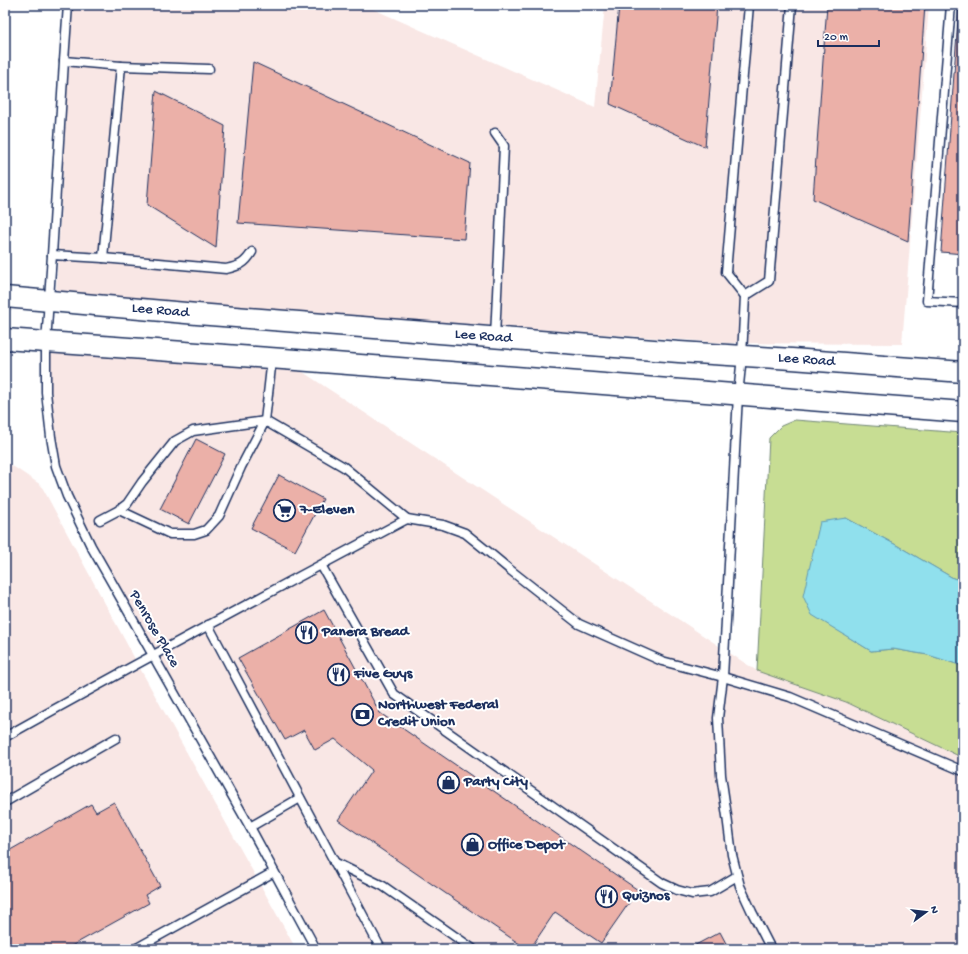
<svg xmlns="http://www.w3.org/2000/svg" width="968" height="954" viewBox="0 0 968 954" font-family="'Gochi Hand',sans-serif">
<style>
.built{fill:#f9e7e5}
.grass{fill:#c7dd93;stroke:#718678}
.water{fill:#90e0ed;stroke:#6199b4}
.building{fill:#ebb0a8;stroke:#1b2f5e}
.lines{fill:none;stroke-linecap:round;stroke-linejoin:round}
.service-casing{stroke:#1b2f5e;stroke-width:11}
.tertiary-casing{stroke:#1b2f5e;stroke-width:23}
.service{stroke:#fff;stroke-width:8}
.tertiary{stroke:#fff;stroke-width:20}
.labels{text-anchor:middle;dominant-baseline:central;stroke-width:4;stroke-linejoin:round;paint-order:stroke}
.street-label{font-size:15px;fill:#1b2f5e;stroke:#fff}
.poi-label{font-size:15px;font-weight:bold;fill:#1b2f5e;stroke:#fff;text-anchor:start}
</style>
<rect width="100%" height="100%" fill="#fff"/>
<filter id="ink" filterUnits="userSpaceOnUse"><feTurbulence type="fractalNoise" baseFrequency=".025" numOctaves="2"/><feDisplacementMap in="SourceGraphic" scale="8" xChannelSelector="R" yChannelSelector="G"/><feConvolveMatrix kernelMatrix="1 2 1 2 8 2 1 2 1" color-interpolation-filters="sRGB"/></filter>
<g filter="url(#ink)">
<g class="built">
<polygon points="72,5 364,5 595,107 605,5 929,5 902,344 726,343 56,294"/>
<polygon points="46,343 283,359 757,671 846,702 963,758 963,949 316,949 67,496 51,437"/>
<polygon points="5,461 41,485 142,672 296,949 5,949"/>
</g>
<polygon class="grass" points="795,420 963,433 963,581 953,578 898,546 846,518 813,615 871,651 893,649 928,655 963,666 963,758 846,702 757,671 769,438 781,426"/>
<polygon class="water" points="846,518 898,546 953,578 963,581 963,666 928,655 893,649 871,651 812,615 803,596 820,522"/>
<g class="building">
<polygon points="619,5 717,5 705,147 610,104"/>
<polygon points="827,5 925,5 908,241 813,199"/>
<polygon points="959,5 963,5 963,254 941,252"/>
<polygon points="253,62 470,163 464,239 238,223"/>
<polygon points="156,91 225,126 216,248 147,205"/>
<polygon points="196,439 225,454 189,524 160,509"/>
<polygon points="279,475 323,499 295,551 251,528"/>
<polygon points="324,610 380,713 638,890 601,943 555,912 530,949 527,949 338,820 372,770 335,739 315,750 304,730 285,740 238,658"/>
<polygon points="114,802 160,886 145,895 149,903 66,949 5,949 5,853 91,804 96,812"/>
<polygon points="720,932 729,949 688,949"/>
</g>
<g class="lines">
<defs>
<g id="service">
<polyline points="951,5 927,301 963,303"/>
<polyline points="64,61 121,66 103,258"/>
<polyline points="121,66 209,69"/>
<polyline points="495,133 504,146 495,337"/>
<path d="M252,252c-7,12 -13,14 -26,17l-123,-11 -51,-3 -6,88v49l5,45 5,29 11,30 24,50 20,35 139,246 66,122"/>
<polyline points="52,255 64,61 68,5"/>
<polyline points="745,296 769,281 792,5"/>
<polyline points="272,358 265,421 344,467 407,519"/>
<polyline points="119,510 170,534 194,534 206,530 219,516 241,467 265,421"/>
<polyline points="100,520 119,510 127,504 142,482 175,441 193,431 265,421"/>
<polyline points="321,565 394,694 662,883 677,890 692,894 710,892 737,876"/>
<polyline points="208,625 381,949"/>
<path d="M5,737c133,-75 267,-146 402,-218l36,6 22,8 26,21 18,15 70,55 83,37 61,16 15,-282 4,-39 3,-60 -19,-24 23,-267"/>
<polyline points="5,802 116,738"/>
<polyline points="250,827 300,798"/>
<polyline points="334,862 383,886 473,949"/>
<polyline points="135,949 274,872"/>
<polyline points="771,949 752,912 740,886 732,855 727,816 721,775 718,718 723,677 790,697 963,771"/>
</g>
<g id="tertiary">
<path id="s1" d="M5,297l192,17 482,38 113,7 171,13"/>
<polyline points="5,339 283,359 963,412"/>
</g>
</defs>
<use href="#service" class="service-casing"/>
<use href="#tertiary" class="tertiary-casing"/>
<use href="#service" class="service"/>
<use href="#tertiary" class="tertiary"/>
</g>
</g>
<defs>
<symbol id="supermarket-ring" viewBox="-11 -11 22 22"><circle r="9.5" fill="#fff" stroke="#1b2f5e" stroke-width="1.5"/><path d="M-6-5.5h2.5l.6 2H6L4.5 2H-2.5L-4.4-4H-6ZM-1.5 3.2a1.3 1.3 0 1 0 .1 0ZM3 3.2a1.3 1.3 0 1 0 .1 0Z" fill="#1b2f5e"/></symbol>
<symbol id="restaurant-ring" viewBox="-11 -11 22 22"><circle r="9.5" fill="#fff" stroke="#1b2f5e" stroke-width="1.5"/><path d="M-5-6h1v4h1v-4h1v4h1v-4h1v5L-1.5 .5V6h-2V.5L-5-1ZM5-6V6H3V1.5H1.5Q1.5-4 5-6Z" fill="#1b2f5e"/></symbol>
<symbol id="bank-ring" viewBox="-11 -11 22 22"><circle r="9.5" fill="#fff" stroke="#1b2f5e" stroke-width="1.5"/><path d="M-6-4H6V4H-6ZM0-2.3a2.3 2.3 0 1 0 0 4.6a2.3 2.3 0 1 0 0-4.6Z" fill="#1b2f5e"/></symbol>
<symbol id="shop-ring" viewBox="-11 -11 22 22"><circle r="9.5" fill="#fff" stroke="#1b2f5e" stroke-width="1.5"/><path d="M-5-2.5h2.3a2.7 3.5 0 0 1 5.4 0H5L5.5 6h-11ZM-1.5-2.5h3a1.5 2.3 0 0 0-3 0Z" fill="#1b2f5e"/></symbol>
</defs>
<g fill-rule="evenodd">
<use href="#supermarket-ring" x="272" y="498" width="25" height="25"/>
<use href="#restaurant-ring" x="294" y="620" width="25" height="25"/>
<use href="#restaurant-ring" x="326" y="662" width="25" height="25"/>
<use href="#bank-ring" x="350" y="702" width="25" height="25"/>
<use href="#shop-ring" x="436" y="770" width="25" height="25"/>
<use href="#shop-ring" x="460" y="832" width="25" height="25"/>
<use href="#restaurant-ring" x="594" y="884" width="25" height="25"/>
</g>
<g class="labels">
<g class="street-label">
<text stroke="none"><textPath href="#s1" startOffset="156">Lee Road</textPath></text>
<text stroke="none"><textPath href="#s1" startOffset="480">Lee Road</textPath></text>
<text stroke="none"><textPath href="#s1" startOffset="804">Lee Road</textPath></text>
<text transform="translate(154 629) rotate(60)">Penrose Place</text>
</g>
<g class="poi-label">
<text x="300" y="510">7-Eleven</text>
<text x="322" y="632">Panera Bread</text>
<text x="354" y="674">Five Guys</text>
<text x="378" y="705">Northwest Federal<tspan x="378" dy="17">Credit Union</tspan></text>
<text x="464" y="782">Party City</text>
<text x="488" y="845">Office Depot</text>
<text x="622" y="896">Quiznos</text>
</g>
</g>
<rect width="968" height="954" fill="none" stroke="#fff" stroke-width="20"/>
<rect x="10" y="10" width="948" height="934" fill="none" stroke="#1b2f5e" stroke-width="1.5" filter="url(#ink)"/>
<g transform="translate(926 912) rotate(75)" stroke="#ffffff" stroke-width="3" paint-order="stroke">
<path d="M0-3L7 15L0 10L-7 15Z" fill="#1b2f5e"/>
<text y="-6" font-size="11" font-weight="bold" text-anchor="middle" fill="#1b2f5e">N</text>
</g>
<path d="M818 40v6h61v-6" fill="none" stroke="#1b2f5e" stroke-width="2"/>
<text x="824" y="40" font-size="12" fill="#1b2f5e" stroke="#ffffff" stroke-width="3" paint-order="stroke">20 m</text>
</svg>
